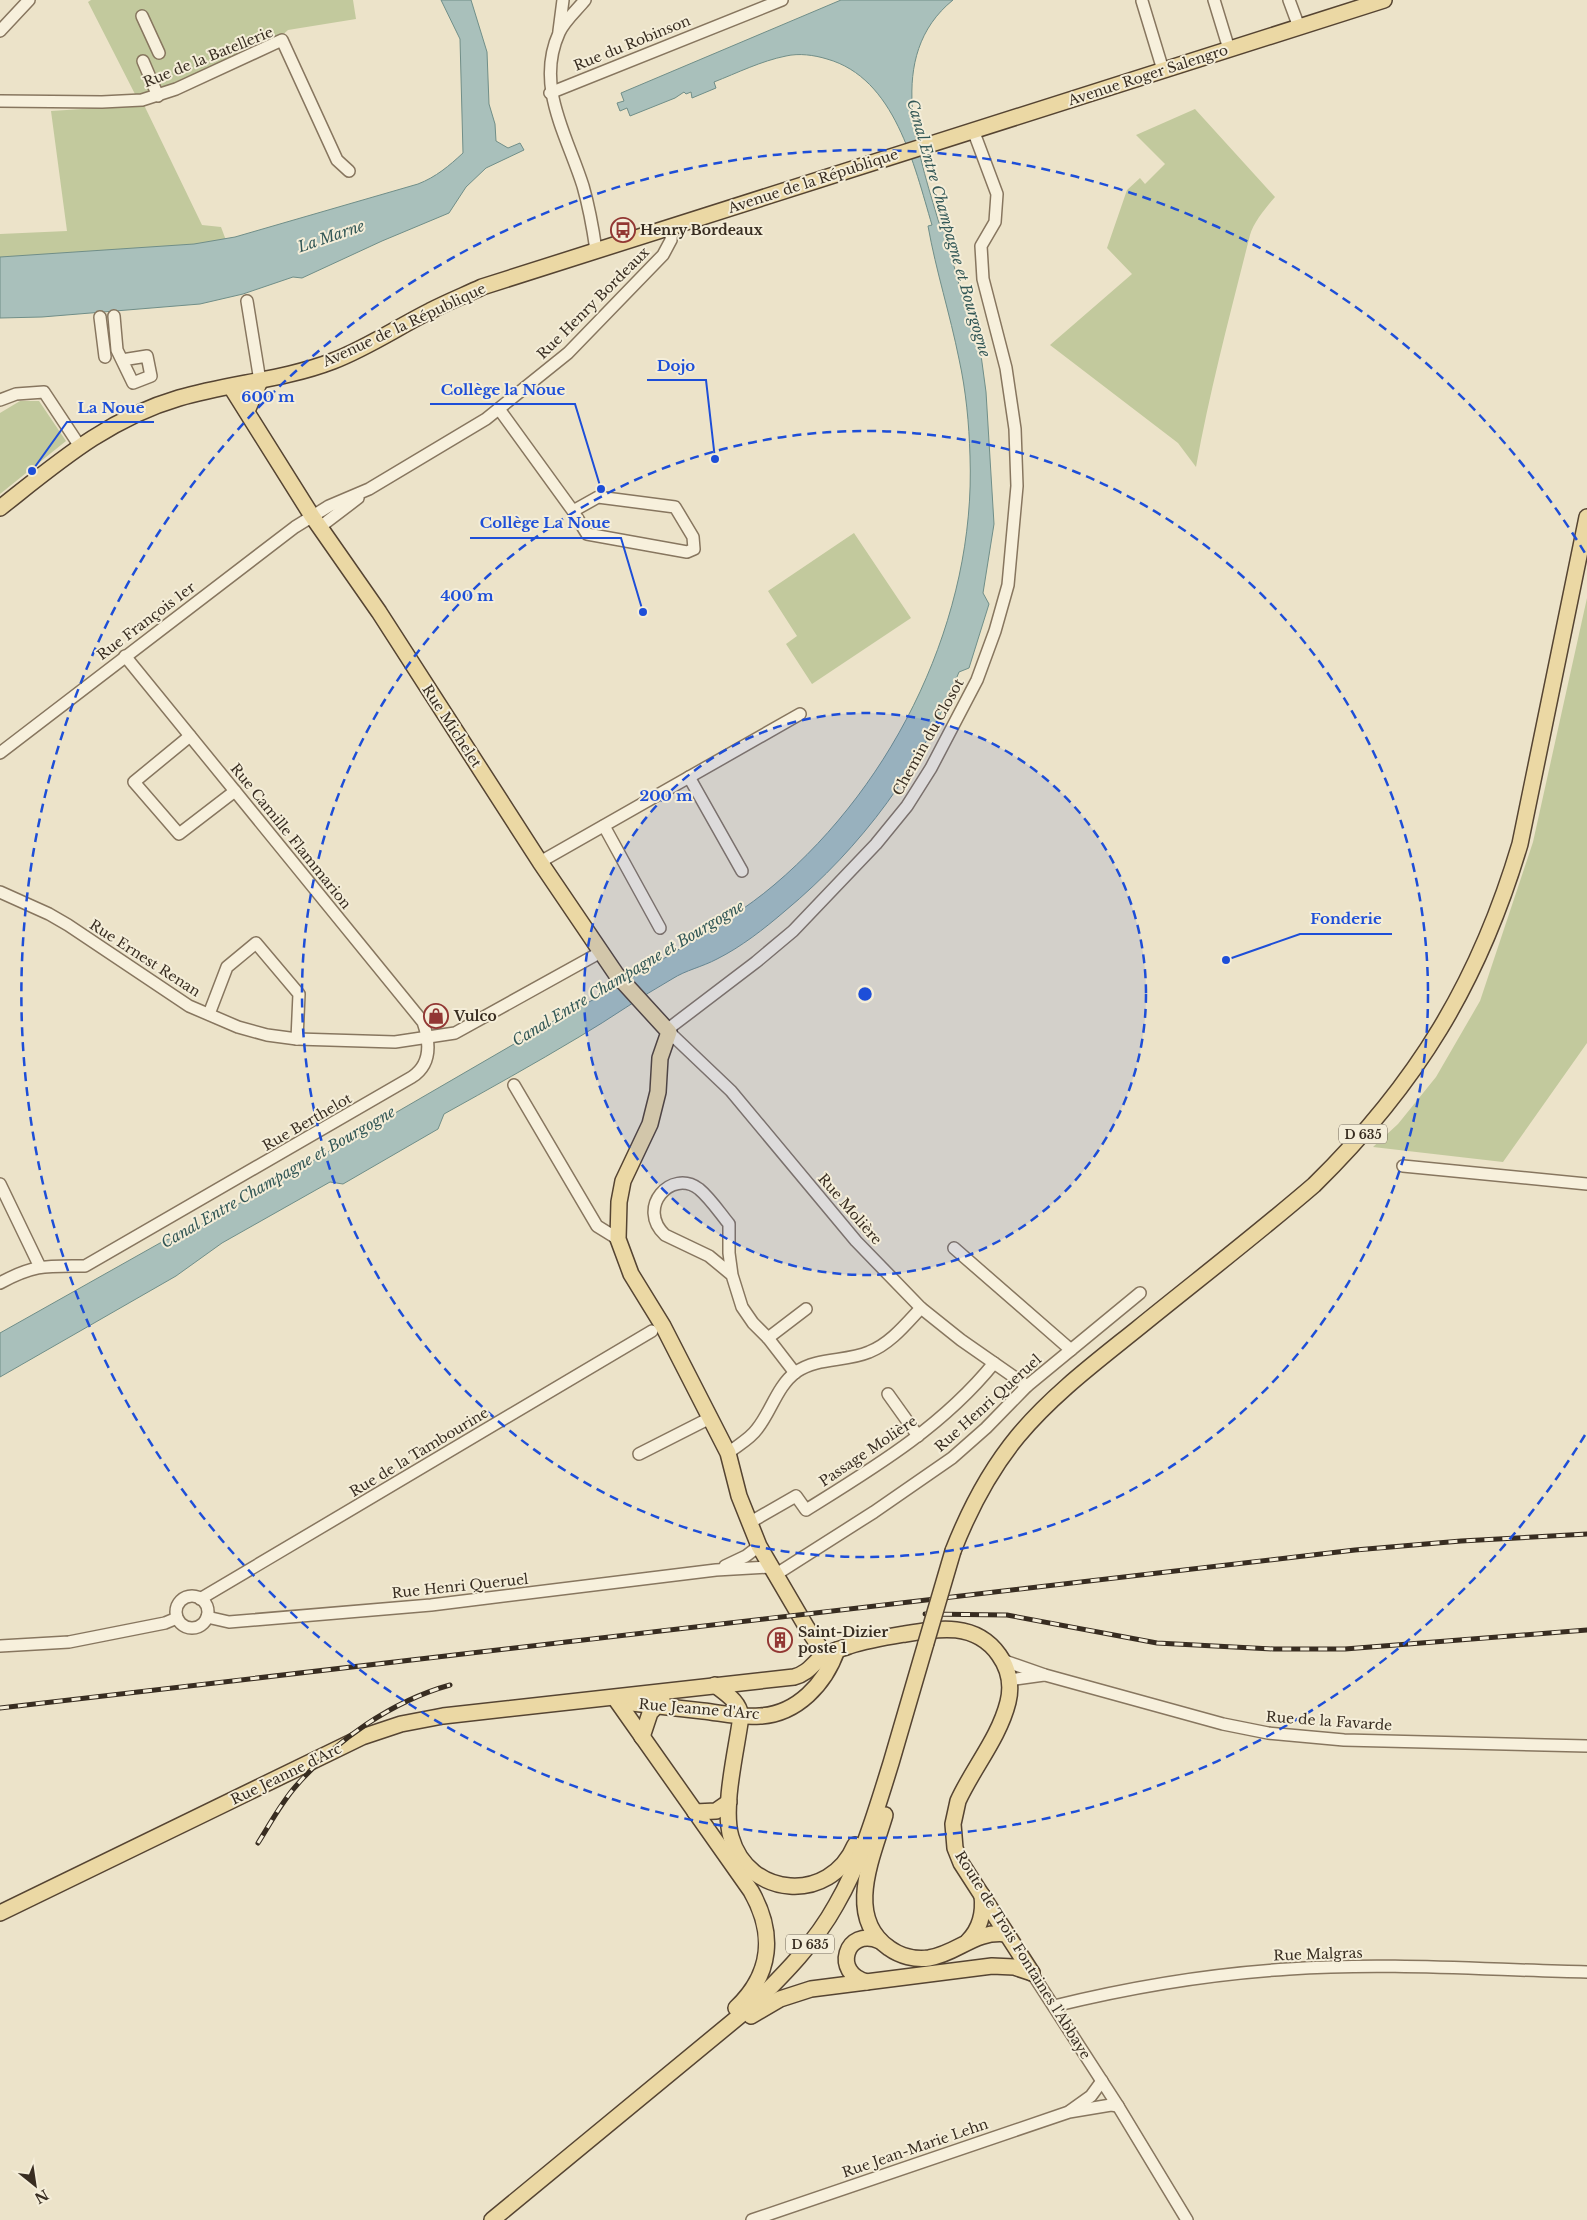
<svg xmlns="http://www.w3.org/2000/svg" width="1587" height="2220" viewBox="0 0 1587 2220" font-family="'Libre Baskerville',serif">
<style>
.green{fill:#c2c99d}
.water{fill:#a9c0bb;stroke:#708e88}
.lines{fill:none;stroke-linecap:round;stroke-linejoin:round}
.minor-casing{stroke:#87765f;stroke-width:14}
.major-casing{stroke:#554432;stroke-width:18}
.minor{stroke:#f7f0dc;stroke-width:11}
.major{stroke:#ebd8a4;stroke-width:15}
.rail-casing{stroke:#382d21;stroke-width:5}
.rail{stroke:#f4edd8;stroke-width:3;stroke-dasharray:9;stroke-linecap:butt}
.major-bridge-casing{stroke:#554432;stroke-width:18;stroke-linecap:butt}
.major-bridge{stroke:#ebd8a4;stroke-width:15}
.ring{fill:none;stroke:#1d4ed8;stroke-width:2.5;stroke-dasharray:9 6}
.labels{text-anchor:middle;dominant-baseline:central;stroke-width:4;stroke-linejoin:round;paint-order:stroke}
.shield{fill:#f4edd8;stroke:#706758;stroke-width:1}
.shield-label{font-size:12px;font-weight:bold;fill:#382d21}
.street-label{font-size:14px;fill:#382d21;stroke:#f4edd8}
.poi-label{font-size:14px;font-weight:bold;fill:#382d21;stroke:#f4edd8;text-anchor:start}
.water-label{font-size:15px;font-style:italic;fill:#325756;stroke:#f4edd8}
.centre{fill:#1d4ed8;stroke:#f4edd8;stroke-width:2.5}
.ring-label{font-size:15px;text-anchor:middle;font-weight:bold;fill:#1d4ed8;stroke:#f4edd8;stroke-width:4;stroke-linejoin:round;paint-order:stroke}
.leader{fill:none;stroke:#1d4ed8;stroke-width:2}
.callout-dot{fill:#1d4ed8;stroke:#f4edd8;stroke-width:2}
.callout-label{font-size:15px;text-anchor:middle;font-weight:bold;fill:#1d4ed8;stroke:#f4edd8;stroke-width:4;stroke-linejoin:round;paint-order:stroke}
</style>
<rect width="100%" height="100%" fill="#ece3c9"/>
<g class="green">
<polygon points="91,0 353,0 356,19 288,30 278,39 158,92 137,98 88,2"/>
<polygon points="144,105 202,225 221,227 230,251 0,280 0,234 67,231 51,111"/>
<path d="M1195,109l80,88c-8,9 -22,26 -25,38 -19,76 -40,154 -54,232l-18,-24 -128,-98 82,-71 -25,-26 20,-58 13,-12 5,6 20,-20 -29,-29z"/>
<polygon points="20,401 39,401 66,441 0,494 0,413"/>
<polygon points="854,533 911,618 812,684 786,644 797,636 768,591"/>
<polygon points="1587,598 1587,1043 1503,1162 1373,1147 1398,1124 1436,1077 1480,1001 1533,842"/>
</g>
<g class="water">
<path d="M441,0h30l16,52 2,52 6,20 1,17 12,7 12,-5 4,7 -38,18 -20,19 -17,26 -67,28 -80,37 -9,-1 -50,17 -43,10 -158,13 -42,1v-61l194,-13 41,-7 183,-53c18,-7 31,-18 45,-31l-3,-114z"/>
<path d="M841,0h112c-69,56 -35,152 -14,223l3,-1 27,99 12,34 5,37 8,132 -11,69 6,11 -20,64 -10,4c-37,94 -97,175 -174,239 -21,18 -44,36 -68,48 -15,8 -31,11 -45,20 -32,18 -62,40 -93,58 -45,27 -90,52 -135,77l-6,15 -95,55 -13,-2 -108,61 -46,33 -176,101v-44l160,-90 49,-22 355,-206c42,-21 81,-45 122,-70 31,-19 61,-37 88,-60 122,-103 202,-269 196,-429 -1,-33 -4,-65 -11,-97 -9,-45 -23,-88 -31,-133l4,-1c-18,-60 -37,-147 -105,-166 -13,-4 -28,-6 -41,-3 -25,5 -49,17 -72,26l2,6 -24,10 -1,-6 -5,2 -2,-2 -9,6 -45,18 -3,-8 -7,3 -3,-8 7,-2 -3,-8z"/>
</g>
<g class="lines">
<defs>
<g id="minor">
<path d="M585,0c-8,10 -21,21 -26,33 -24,53 8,102 24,153 6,21 10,43 13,64"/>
<polyline points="1214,0 1229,49"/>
<polyline points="1289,0 1299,27"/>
<polyline points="1142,1 1163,70"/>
<polyline points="142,16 159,53"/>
<polyline points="0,31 29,0"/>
<polyline points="559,31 563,0"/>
<polyline points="143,61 158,96"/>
<polyline points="550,93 782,0"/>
<polyline points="0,101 102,102 142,100 176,89 282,40 337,160 349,171"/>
<polyline points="973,130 997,194 995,222 981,246 983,279 1006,368 1015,429 1017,486 1008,585 995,631 977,680 931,768 907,806 876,844 793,931 756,962 672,1026 669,1032 731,1091 856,1241 921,1308 961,1340 1027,1386"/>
<polyline points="247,301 260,381"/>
<polyline points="114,316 117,350 133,383 151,376 147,356 122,360"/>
<polyline points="100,317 105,357"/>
<polyline points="0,400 16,394 44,392 79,445"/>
<polyline points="499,409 573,511 587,534 687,552 694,549 693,537 675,507 598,497 573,511"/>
<polyline points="320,527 358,498"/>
<polyline points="190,736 134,782 179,834 235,791"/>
<polyline points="0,753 295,527 329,506 369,489 486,419 568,353 663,255 671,240 672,226"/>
<polyline points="689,777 742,871"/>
<polyline points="604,826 660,928"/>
<polyline points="540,862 800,714"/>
<polyline points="0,892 49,914 68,925 189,1006 238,1027 267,1035 297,1039 395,1042 455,1033 601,952"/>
<polyline points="209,1014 227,967 256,943 299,994 297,1039"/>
<polyline points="514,1085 597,1226 618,1239"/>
<polyline points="1403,1166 1587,1184"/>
<polyline points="0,1184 40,1267"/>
<polyline points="954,1248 1071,1350"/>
<path d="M732,1275l-3,-22v-29c-9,-11 -19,-26 -30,-35 -28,-21 -63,19 -34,46l44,21 23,19 10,32 11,16 15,15 27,35"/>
<path d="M0,1283c35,-19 47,-17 85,-17l327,-189c20,-13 18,-35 11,-55l-298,-366"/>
<polyline points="768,1338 806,1309"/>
<polyline points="888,1394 918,1436"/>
<path d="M728,1453c10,-8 22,-14 29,-24 14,-17 20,-43 39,-57 22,-15 49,-10 73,-20 21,-8 37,-28 52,-44"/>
<polyline points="639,1454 710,1418"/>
<path d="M749,1523l47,-27 10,14c69,-43 136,-83 188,-147"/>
<polyline points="725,1566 746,1556 759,1546"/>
<polyline points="775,1575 874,1512 952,1458 986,1428 1027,1386 1140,1293"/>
<circle cx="192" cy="1612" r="16"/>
<polyline points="200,1599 652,1331"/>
<polyline points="207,1617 229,1622 431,1605 716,1570 770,1567"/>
<polyline points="0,1646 69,1642 165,1623 177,1618"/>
<polyline points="1002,1660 1045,1675 1223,1724 1268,1733 1344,1740 1587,1746"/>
<polyline points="1009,1680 1044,1675"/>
<polyline points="1032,1973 1118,2106 1187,2220"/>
<path d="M1054,2006c77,-19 155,-32 235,-37 98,-7 199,1 298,3"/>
<polyline points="1070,2111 1091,2096 1102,2081"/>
<polyline points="752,2220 1069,2112 1111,2105 1118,2106"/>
</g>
<g id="major">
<polyline points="231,387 312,516 379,612 540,862 616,974 669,1032 660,1058 658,1092 650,1124 623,1181 619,1202 618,1239 631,1274 663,1326 728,1453 739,1496 759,1546 807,1628 825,1655"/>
<polyline points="247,411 260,381"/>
<path d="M0,508c57,-45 107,-89 179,-110 50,-15 105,-18 154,-37 34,-13 65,-34 97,-50 17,-9 35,-16 52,-24l902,-287"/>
<path d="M953,1551c16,-41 37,-81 65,-115 34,-41 78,-74 119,-107 59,-48 119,-94 177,-144 103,-101 165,-203 206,-341l67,-327"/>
<path d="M715,1685c11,9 24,16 26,31 -4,32 -19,91 -10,121 17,61 99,67 124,8"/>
<path d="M617,1701l134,190c24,42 21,83 -15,117"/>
<path d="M623,1702c26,3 53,6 80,9 18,2 38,7 57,5 37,-2 65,-32 77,-66"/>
<polyline points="642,1737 650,1713 662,1700"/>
<polyline points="695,1812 716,1811 729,1802"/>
<path d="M885,1815c-12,41 -41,102 4,133 11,8 26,12 40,10 30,-5 45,-28 78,-24"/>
<path d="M0,1913l362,-176 39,-13 42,-8 351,-39c15,-4 19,-14 30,-22 8,-4 17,-6 25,-9 19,-6 38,-9 56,-12 34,-6 71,-12 94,21 10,14 13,31 9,47 -9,36 -35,66 -50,99l-5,23 2,24 6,15 71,110"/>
<path d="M968,1941c13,-13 16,-29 14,-46"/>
<path d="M867,1982c-35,-8 -22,-56 13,-41"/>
<polyline points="751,2016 780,1999 811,1989 992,1966 1014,1967 1032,1973"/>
<path d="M492,2220l262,-216c31,-31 61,-61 82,-99 26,-45 40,-94 55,-142 12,-40 23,-80 35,-120"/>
</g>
</defs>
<use href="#minor" class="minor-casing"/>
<use href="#major" class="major-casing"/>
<use href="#minor" class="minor"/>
<use href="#major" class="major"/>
<defs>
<g id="rail">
<polyline points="925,1614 1007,1615 1157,1643 1274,1649 1345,1649 1587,1630"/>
<polyline points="0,1708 1355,1550 1461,1541 1587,1534"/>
<path d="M258,1843c12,-19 23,-40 38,-57 39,-45 96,-85 154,-101"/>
</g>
</defs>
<use href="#rail" class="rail-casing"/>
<use href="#rail" class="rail"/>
<defs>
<polyline id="major-bridge" points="926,1643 953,1551"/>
</defs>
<use href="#major-bridge" class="major-bridge-casing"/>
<use href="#major-bridge" class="major-bridge"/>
</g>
<circle cx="865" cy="994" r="281" fill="#1d4ed8" fill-opacity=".12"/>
<g class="ring">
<circle cx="865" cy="994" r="281"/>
<circle cx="865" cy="994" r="563"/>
<path d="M1585 1435A844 844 0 1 1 1585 553"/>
</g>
<defs>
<symbol id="bus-ring" viewBox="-11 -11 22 22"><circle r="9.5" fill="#f4edd8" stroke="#923733" stroke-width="1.5"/><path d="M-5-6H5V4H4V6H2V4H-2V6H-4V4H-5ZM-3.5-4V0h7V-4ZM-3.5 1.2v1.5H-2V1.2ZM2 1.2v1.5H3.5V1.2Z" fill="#923733"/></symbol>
<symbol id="shop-ring" viewBox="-11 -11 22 22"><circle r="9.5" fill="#f4edd8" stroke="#923733" stroke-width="1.5"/><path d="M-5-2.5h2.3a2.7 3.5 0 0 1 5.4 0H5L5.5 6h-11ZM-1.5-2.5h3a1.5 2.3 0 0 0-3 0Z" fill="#923733"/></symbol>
<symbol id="building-ring" viewBox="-11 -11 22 22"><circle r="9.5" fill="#f4edd8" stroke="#923733" stroke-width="1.5"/><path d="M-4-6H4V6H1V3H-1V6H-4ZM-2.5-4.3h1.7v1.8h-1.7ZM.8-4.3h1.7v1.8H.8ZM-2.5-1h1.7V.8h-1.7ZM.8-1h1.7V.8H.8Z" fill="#923733"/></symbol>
</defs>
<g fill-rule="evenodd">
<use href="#bus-ring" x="609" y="216" width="28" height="28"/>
<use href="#shop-ring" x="422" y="1002" width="28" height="28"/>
<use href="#building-ring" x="766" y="1626" width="28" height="28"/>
</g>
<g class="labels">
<g class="shield">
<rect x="1339" y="1124.5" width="48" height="19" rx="4"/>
<rect x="786" y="1934.5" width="48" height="19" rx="4"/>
</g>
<g class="shield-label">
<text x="1363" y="1134">D 635</text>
<text x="810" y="1944">D 635</text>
</g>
<g class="street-label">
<text transform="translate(632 43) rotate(-22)">Rue du Robinson</text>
<text transform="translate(208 57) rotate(-22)">Rue de la Batellerie</text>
<text transform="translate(1148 75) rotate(-18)">Avenue Roger Salengro</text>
<text transform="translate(813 181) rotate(-18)">Avenue de la République</text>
<text transform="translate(593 303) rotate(-45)">Rue Henry Bordeaux</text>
<text transform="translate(404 325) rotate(-25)">Avenue de la République</text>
<text transform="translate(146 621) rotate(-37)">Rue François 1er</text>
<text transform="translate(452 726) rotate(57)">Rue Michelet</text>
<text transform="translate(928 737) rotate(-61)">Chemin du Closot</text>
<text transform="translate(291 836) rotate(51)">Rue Camille Flammarion</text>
<text transform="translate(145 958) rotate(33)">Rue Ernest Renan</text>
<text transform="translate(307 1122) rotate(-30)">Rue Berthelot</text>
<text transform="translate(850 1209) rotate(49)">Rue Molière</text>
<text transform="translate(988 1403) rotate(-42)">Rue Henri Queruel</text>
<text transform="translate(868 1451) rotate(-34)">Passage Molière</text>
<text transform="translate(419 1452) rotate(-31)">Rue de la Tambourine</text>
<text transform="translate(460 1586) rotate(-6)">Rue Henri Queruel</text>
<text transform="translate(699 1709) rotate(5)">Rue Jeanne d'Arc</text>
<text transform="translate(1329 1721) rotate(4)">Rue de la Favarde</text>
<text transform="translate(286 1774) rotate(-26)">Rue Jeanne d'Arc</text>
<text transform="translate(1318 1954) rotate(-2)">Rue Malgras</text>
<text transform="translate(1023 1955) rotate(58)">Route de Trois Fontaines l'Abbaye</text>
<text transform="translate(915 2148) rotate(-19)">Rue Jean-Marie Lehn</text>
</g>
<g class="poi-label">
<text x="640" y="230">Henry Bordeaux</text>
<text x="454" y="1016">Vulco</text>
<text x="798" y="1632">Saint-Dizier<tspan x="798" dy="16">poste 1</tspan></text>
</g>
<g class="water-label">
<text transform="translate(949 228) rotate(74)">Canal Entre Champagne et Bourgogne</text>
<text transform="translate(331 236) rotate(-19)">La Marne</text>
<text transform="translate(628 973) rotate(-31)">Canal Entre Champagne et Bourgogne</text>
<text transform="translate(278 1177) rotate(-30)">Canal Entre Champagne et Bourgogne</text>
</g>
</g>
<circle cx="865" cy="994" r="8" class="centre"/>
<g class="ring-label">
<text x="268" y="402">600 m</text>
<text x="467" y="601">400 m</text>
<text x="666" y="801">200 m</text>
</g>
<path class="leader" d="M715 459L706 380H647M601 489L575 404H430M32 471L67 422H154M643 612L621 538H470M1226 960L1300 934H1392"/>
<g class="callout-dot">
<circle cx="715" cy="459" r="5"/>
<circle cx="601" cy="489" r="5"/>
<circle cx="32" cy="471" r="5"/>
<circle cx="643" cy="612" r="5"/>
<circle cx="1226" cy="960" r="5"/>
</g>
<g class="callout-label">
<text x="676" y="371">Dojo</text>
<text x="503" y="395">Collège la Noue</text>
<text x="111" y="413">La Noue</text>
<text x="545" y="528">Collège La Noue</text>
<text x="1346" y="924">Fonderie</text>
</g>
<g transform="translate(35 2185) rotate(150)" stroke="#f4edd8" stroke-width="4" paint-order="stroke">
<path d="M0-4L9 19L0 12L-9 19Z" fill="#382d21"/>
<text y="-8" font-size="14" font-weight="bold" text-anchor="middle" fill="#382d21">N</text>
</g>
</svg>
